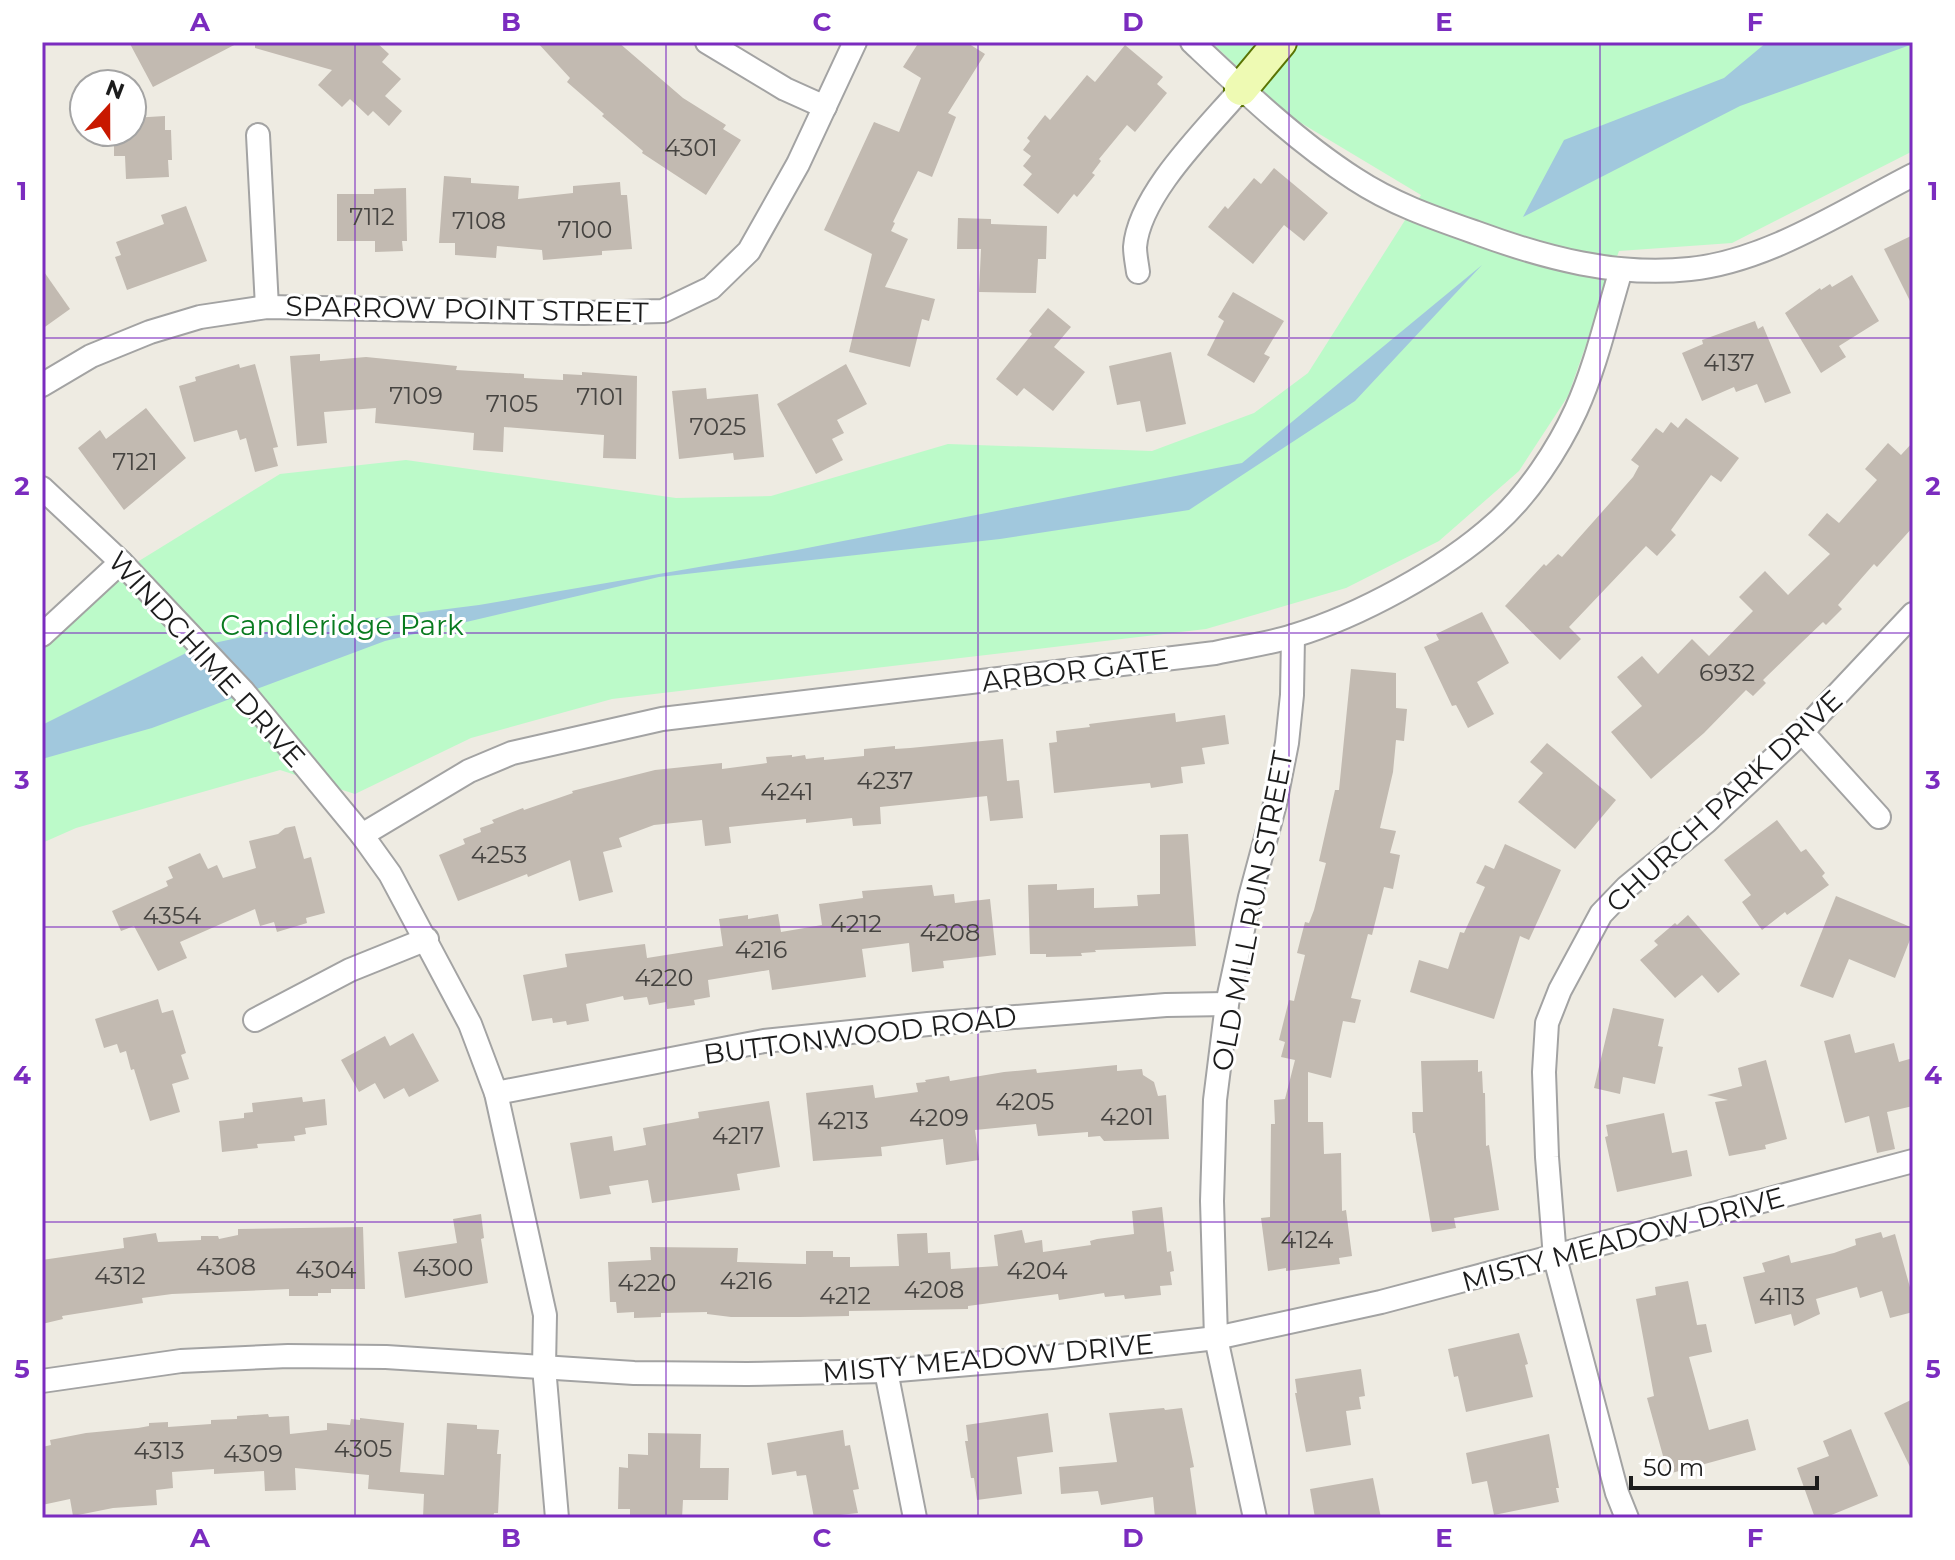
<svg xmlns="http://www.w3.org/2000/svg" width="1955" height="1560" viewBox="0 0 1955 1560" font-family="Montserrat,sans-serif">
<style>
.park{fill:#bcfac9}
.water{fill:#a1c8dd}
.building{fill:#c2bab1}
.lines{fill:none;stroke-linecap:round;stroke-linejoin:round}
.street-casing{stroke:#a3a3a3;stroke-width:26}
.secondary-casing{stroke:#5a7403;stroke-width:36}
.street{stroke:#fff;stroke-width:22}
.secondary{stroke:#eefab3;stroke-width:32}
.grid{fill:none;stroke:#7b2cbf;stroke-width:2;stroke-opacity:0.55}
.labels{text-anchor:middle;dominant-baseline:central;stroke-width:6;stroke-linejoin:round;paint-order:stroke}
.number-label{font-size:24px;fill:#464441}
.street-label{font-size:28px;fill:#1c1c1c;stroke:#fff}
.park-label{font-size:28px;fill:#097b20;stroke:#fff}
.neatline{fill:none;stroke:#7b2cbf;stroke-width:3}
.grid-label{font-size:26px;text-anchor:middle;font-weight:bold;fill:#7b2cbf}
</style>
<rect width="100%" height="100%" fill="#eeebe2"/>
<polygon class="park" points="1211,42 1913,42 1913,151 1732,243 1619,251 1568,396 1519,471 1439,541 1346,588 1206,629 612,699 471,738 355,794 280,770 76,828 42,843 42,631 87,593 280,474 406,460 676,498 771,496 948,444 1152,451 1254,413 1308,373 1421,195 1291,117"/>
<g class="water">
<polygon points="1767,42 1913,44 1740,106 1523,217 1564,140 1724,78"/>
<polygon points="1482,265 1355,401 1189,510 1000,539 659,577 385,641 152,728 42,759 42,725 200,646 265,632 479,605 797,550 1242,463"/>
</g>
<g class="building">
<polygon points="129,42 240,42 153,87"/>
<polygon points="255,42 376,42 389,54 382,62 401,79 385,96 402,111 389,126 373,111 368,116 350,99 342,107 318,85 332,70 255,48"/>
<polygon points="537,42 618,42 683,98 726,125 723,129 741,140 706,195 642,153 643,151 602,116 604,114 567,82 570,78"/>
<polygon points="919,42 966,42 985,54 948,113 956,117 932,177 918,171 893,222 895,223 891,231 908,239 885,287 935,299 929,321 922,319 910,367 849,352 872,254 824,230 874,122 899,132 921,78 903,67"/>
<polygon points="1125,45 1163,77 1157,84 1167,93 1135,132 1127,125 1099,159 1101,161 1092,173 1095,175 1077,197 1074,194 1058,214 1023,185 1032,174 1023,166 1031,156 1023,150 1030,141 1027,138 1045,115 1050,120 1087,75 1095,82"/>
<polygon points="165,116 165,130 171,130 172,160 168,160 169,177 126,179 125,156 114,156 114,132 132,132 132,118"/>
<polygon points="1274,168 1328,213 1304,241 1284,225 1253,264 1208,227 1225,206 1228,209 1254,178 1261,184"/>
<polygon points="444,176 471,178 471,183 519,186 518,199 573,193 573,186 620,182 621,195 627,195 632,249 602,251 602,255 543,260 542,250 497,246 496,258 455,255 455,243 439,243"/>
<polygon points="406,188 407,241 402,241 403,251 375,252 375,241 337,241 337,194 374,194 374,189"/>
<polygon points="186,206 207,261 127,290 115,257 121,255 116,242 164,224 161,215"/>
<polygon points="958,218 991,219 991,224 1047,226 1046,259 1038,259 1036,293 979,292 981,249 957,249"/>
<polygon points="1913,235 1913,307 1884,249"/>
<polygon points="42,269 70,309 42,329"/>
<polygon points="1852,275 1879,321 1839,346 1846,357 1821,373 1785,313 1820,288 1821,290 1830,284 1832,287"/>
<polygon points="1233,292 1284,321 1264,354 1270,357 1254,383 1207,355 1224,321 1218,317"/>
<polygon points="1048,308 1071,327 1054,347 1085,372 1053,411 1024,388 1017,396 996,379 1032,334 1029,331"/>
<polygon points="1755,321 1758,329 1763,326 1791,393 1765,403 1757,384 1736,392 1734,387 1702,401 1682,353 1703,344 1702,340"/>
<polygon points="1171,352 1186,424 1146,432 1140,401 1117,405 1109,366"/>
<polygon points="320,354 320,361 366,357 457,366 456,370 524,374 524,378 563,380 563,374 582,375 582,372 637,376 636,459 603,458 604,435 504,427 503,452 473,450 474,433 375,423 376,408 324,412 327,443 297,446 290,356"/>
<polygon points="239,364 240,368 255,364 278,447 273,448 278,466 255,472 246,438 240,440 237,430 194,442 179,386 196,381 195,377"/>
<polygon points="846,364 867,404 837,420 844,433 832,439 843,460 816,474 777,404"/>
<polygon points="706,388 707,399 758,394 764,457 734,460 733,453 679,459 672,391"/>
<polygon points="146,408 186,458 124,510 78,448 100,430 106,439"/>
<polygon points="1686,418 1739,458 1721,482 1711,475 1671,530 1676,535 1657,556 1646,546 1569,627 1581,639 1560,660 1505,606 1544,564 1546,566 1558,554 1562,557 1633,477 1639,466 1631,460 1656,428 1663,433 1671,422 1678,428"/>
<polygon points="1913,442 1913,527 1877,567 1874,564 1838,605 1842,609 1826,625 1823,622 1800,644 1763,680 1766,683 1753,696 1746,690 1704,733 1651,779 1611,732 1642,706 1617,677 1642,656 1658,674 1692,639 1709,656 1753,611 1739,597 1765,571 1788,595 1830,554 1808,535 1827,513 1839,523 1877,480 1865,469 1888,443 1901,455"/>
<polygon points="1482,612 1509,663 1477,682 1494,714 1468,728 1456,705 1452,706 1424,647 1439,640 1436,634"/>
<polygon points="1351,669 1396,673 1396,708 1407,709 1404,741 1396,740 1393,772 1380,828 1396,831 1390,853 1400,855 1393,889 1384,887 1372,935 1368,934 1351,998 1361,1000 1355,1023 1343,1021 1331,1078 1308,1072 1308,1122 1323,1122 1324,1154 1341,1153 1342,1211 1346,1210 1352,1256 1339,1258 1340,1264 1286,1271 1286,1268 1268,1271 1261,1218 1270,1217 1271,1124 1275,1124 1274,1100 1285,1099 1295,1060 1281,1057 1285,1042 1279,1040 1289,1000 1294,1001 1305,955 1297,953 1305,922 1309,923 1314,910 1326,863 1319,861 1335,790 1339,790"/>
<polygon points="1175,713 1176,722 1225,715 1229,744 1202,748 1205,764 1181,767 1183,783 1151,788 1150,783 1054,793 1049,743 1057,742 1056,731 1090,727 1089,724"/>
<polygon points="1003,739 1007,781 1019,780 1023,818 990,821 987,796 880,807 881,824 853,826 852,818 806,823 806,819 729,827 731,843 705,846 702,820 654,825 619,838 622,847 603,852 613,892 579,901 570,860 528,877 527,874 458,901 439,855 465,844 463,839 481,832 480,828 494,823 492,820 523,808 524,810 573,793 572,791 655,770 722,763 722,769 767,763 766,757 792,755 792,757 805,755 806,759 824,757 824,760 864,756 864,749 895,746 895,749 910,748"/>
<polygon points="1547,743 1616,800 1575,849 1518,802 1543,773 1530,762"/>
<polygon points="1777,820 1801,852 1806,849 1825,873 1822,876 1829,885 1787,915 1785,912 1762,930 1742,902 1751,895 1724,860"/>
<polygon points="295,826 304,859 311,857 325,913 306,918 307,923 277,932 274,922 260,926 255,909 180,942 187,958 158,971 134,926 121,931 112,911 168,886 166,881 173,878 168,867 200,853 208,869 217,865 223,878 256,868 249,841 278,834 285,828"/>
<polygon points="1188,834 1196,946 1095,950 1096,952 1081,953 1082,956 1046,957 1046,954 1030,954 1028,885 1057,884 1057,890 1094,888 1094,908 1138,906 1137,895 1160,894 1160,835"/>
<polygon points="1505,844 1561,870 1529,940 1520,936 1494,1019 1410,992 1419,960 1448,969 1460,932 1464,933 1485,887 1476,883 1485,865 1494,869"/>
<polygon points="932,885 934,896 954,894 955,903 990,899 996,955 943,961 944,968 912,972 909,943 862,949 866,977 772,990 769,970 708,980 710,997 694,1000 695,1005 667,1009 666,1002 649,1005 647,997 624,1000 623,996 586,1004 589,1021 567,1025 566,1021 553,1023 552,1018 532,1021 523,975 567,967 565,954 645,944 647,958 723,946 719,919 748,915 748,919 778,914 781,932 822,925 819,904 863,898 862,891"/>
<polygon points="1836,896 1913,928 1913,932 1895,978 1849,959 1833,998 1800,986"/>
<polygon points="1688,915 1740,974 1718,993 1702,975 1675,998 1640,960 1658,945 1654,941 1675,923 1677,925"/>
<polygon points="158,999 162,1013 173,1010 186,1053 181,1055 189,1079 172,1084 180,1112 150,1121 134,1069 131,1070 126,1051 120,1053 117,1044 104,1048 95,1019"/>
<polygon points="1613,1008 1664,1019 1658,1046 1663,1047 1655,1084 1623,1077 1620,1094 1594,1088"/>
<polygon points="413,1033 439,1081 409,1097 404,1088 384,1099 375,1083 359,1092 341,1060 385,1036 390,1046"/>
<polygon points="1850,1034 1855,1053 1894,1043 1899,1062 1913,1058 1913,1106 1887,1112 1895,1149 1877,1153 1869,1116 1845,1123 1824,1041"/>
<polygon points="1478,1060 1478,1072 1482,1071 1483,1093 1485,1093 1486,1146 1489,1145 1499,1210 1454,1218 1456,1228 1432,1232 1415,1133 1413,1133 1412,1112 1423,1112 1421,1061"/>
<polygon points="1766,1060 1787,1139 1765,1145 1766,1149 1729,1156 1715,1102 1728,1100 1707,1095 1742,1086 1738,1068"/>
<polygon points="1117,1065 1117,1071 1142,1069 1143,1075 1154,1082 1158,1096 1166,1095 1169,1139 1104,1141 1100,1136 1088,1137 1088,1132 1038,1136 1036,1124 975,1130 979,1160 946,1165 943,1139 881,1147 882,1156 813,1161 806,1093 873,1085 875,1098 918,1092 916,1083 926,1082 925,1080 949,1076 950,1081 1004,1072 1036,1069 1037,1073"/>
<polygon points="302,1097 303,1102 325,1099 327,1125 305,1128 306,1134 294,1136 295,1141 257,1144 258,1148 222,1152 219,1121 244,1118 244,1113 253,1112 252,1103"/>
<polygon points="769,1101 780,1167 737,1174 740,1190 652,1203 648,1180 609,1186 611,1194 580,1199 570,1143 612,1136 614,1151 646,1145 643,1128 699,1118 698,1112"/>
<polygon points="1664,1113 1672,1153 1687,1150 1692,1176 1617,1192 1605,1137 1608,1136 1606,1125"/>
<polygon points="1162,1207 1167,1252 1171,1251 1174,1271 1170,1272 1172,1285 1160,1286 1161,1295 1125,1299 1124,1295 1105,1297 1104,1293 1059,1300 1058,1294 968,1306 968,1309 849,1311 849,1316 800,1317 731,1317 707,1314 707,1312 661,1313 661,1317 634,1318 634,1312 617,1313 616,1302 610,1302 608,1262 651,1260 650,1247 738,1248 737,1262 806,1264 806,1251 833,1251 833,1257 850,1257 850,1267 899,1266 897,1234 927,1233 928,1253 950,1252 951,1269 998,1266 994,1235 1022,1230 1025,1243 1042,1240 1043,1252 1091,1245 1090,1241 1097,1239 1134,1234 1132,1211"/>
<polygon points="481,1214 484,1238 481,1239 488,1283 405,1298 398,1252 457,1243 453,1219"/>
<polygon points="363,1227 365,1289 331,1289 331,1293 318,1293 318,1296 289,1296 289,1289 172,1294 142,1298 143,1303 62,1316 63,1319 42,1324 42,1260 124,1248 123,1238 156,1233 158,1242 201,1240 201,1236 218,1236 219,1239 238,1235 238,1229"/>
<polygon points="1881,1232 1883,1238 1895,1234 1913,1298 1913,1312 1890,1318 1882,1291 1860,1298 1857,1287 1816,1299 1820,1314 1794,1326 1791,1314 1755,1324 1743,1277 1765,1272 1762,1263 1789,1255 1791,1263 1834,1253 1856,1245 1855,1239"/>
<polygon points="1688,1281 1697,1325 1706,1324 1712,1352 1689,1357 1709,1430 1748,1419 1756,1450 1668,1474 1647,1398 1654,1396 1636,1299 1656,1295 1655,1287"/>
<polygon points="1519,1333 1528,1364 1525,1365 1533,1397 1466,1412 1458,1376 1454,1377 1448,1349"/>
<polygon points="1361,1369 1365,1396 1359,1397 1361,1409 1346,1411 1351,1445 1306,1452 1295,1393 1297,1393 1295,1379"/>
<polygon points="1913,1399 1913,1473 1884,1413"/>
<polygon points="1164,1408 1165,1410 1182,1408 1194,1467 1190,1468 1197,1518 1155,1518 1153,1497 1101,1505 1098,1491 1061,1494 1059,1467 1117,1462 1109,1413"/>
<polygon points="1048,1413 1053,1452 1017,1457 1022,1494 977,1500 974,1478 971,1478 965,1441 968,1441 966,1425"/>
<polygon points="268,1414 269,1417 289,1416 290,1434 327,1430 327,1423 350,1425 351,1419 360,1420 360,1418 404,1423 400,1472 444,1475 447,1423 477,1425 477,1429 499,1430 497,1454 501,1454 498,1513 494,1513 493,1518 423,1518 424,1494 368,1489 369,1475 295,1468 296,1490 265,1491 264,1471 214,1474 214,1469 172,1472 173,1488 156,1490 157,1505 113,1508 73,1516 70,1499 42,1505 42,1447 51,1445 50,1440 86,1433 138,1428 149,1426 149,1423 168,1422 168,1427 211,1424 211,1420 237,1419 237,1416"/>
<polygon points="1851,1429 1878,1496 1824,1518 1815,1518 1797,1468 1829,1456 1823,1441"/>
<polygon points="843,1430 845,1446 850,1445 859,1489 853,1490 858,1513 814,1518 806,1475 797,1476 796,1471 772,1475 767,1443"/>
<polygon points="648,1433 701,1434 700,1468 729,1468 728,1500 683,1500 682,1518 630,1518 630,1509 618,1509 619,1467 628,1468 628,1454 648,1455"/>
<polygon points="1549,1434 1559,1488 1556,1488 1559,1502 1494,1515 1487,1481 1472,1484 1466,1453"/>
<polygon points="1373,1478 1381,1518 1315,1518 1310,1489"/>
</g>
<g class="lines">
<defs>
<g id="street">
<polyline points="707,42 785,89 825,107"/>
<path d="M1192,42c51,48 104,99 163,137 38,25 79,39 122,54 68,25 139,44 213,36 78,-8 154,-59 223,-94"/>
<polyline points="258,135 267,307"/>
<path d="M1138,272c-1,-8 -3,-17 -3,-25 4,-53 72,-118 106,-158"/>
<polyline points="42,385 91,356 150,332 200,317 267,307 584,313 663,311 711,288 749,251 798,164 855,42"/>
<polyline points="42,488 121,562 243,691 362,835 390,874 470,1024 496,1093 545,1315 544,1367 557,1518"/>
<polyline points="42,635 121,562"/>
<polyline points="1802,732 1879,817"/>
<path d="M362,835l107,-64 43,-18 150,-34 553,-66c26,-6 53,-9 78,-17 66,-20 151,-66 202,-112 33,-29 63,-75 81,-114 20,-44 31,-94 45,-140"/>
<polyline points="255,1020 350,970 427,939"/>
<polyline points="496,1093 764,1041 928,1024 1166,1005 1227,1004"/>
<polyline points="886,1371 915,1518"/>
<polyline points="42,1381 181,1361 288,1356 386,1357 634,1373 747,1374 886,1371 1052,1357 1216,1338 1381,1302 1913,1161"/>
<polyline points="1255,1518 1216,1338 1212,1201 1215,1100 1227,1004 1250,897 1275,804 1287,743 1292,695 1293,636"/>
<polyline points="1627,1518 1617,1493 1555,1258 1547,1157 1544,1072 1547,1023 1560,990 1601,914 1627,887 1706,822 1802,732 1913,614"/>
</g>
<polyline id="secondary" points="1241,89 1280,42"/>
</defs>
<use href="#street" class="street-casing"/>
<use href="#secondary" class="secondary-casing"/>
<use href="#street" class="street"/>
<use href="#secondary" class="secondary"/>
</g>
<path class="grid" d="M355,42v1476M666,42v1476M978,42v1476M1289,42v1476M1600,42v1476M42,338h1871M42,633h1871M42,927h1871M42,1222h1871"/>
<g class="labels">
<g class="number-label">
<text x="691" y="147">4301</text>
<text x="372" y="216">7112</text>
<text x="479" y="220">7108</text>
<text x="585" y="229">7100</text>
<text x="1729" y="362">4137</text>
<text x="416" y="395">7109</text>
<text x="600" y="396">7101</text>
<text x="512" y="403">7105</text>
<text x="718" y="426">7025</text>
<text x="135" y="461">7121</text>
<text x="1727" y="672">6932</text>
<text x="885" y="780">4237</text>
<text x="787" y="791">4241</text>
<text x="499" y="854">4253</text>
<text x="172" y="915">4354</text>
<text x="856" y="923">4212</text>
<text x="950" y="932">4208</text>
<text x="761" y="949">4216</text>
<text x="664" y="977">4220</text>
<text x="1025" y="1101">4205</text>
<text x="1127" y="1116">4201</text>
<text x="939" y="1117">4209</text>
<text x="843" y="1120">4213</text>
<text x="738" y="1135">4217</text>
<text x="1307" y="1239">4124</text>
<text x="226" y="1266">4308</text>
<text x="443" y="1267">4300</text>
<text x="326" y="1269">4304</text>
<text x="1037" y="1270">4204</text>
<text x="120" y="1275">4312</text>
<text x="746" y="1280">4216</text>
<text x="647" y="1282">4220</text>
<text x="934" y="1289">4208</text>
<text x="845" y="1295">4212</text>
<text x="1782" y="1296">4113</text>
<text x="363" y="1448">4305</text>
<text x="159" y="1450">4313</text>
<text x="253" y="1453">4309</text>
</g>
<g class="street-label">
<text transform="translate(467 309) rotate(1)">SPARROW POINT STREET</text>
<text transform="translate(207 659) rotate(48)">WINDCHIME DRIVE</text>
<text transform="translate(1075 670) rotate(-7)">ARBOR GATE</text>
<text transform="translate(1724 801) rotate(-43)">CHURCH PARK DRIVE</text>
<text transform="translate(1252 911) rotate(-79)">OLD MILL RUN STREET</text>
<text transform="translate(860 1035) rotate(-7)">BUTTONWOOD ROAD</text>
<text transform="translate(1623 1239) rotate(-15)">MISTY MEADOW DRIVE</text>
<text transform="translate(988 1358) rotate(-5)">MISTY MEADOW DRIVE</text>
</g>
<g class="park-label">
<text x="342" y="625">Candleridge Park</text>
</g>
</g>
<rect width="1955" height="1560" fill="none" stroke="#ffffff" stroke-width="88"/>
<g transform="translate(108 108) rotate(21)"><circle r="38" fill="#ffffff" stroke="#a4a4a4" stroke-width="2"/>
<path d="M0-6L14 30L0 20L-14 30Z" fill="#c81800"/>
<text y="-12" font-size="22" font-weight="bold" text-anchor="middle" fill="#1c1c1c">N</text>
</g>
<path d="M1631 1476v12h186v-12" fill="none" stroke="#1c1c1c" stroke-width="4"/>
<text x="1643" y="1476" font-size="24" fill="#1c1c1c" stroke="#ffffff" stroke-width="6" paint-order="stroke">50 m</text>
<rect x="44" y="44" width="1867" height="1472" class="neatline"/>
<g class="grid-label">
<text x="200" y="31">A</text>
<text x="511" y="31">B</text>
<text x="822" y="31">C</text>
<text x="1133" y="31">D</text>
<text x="1444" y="31">E</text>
<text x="1755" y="31">F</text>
<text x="22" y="200">1</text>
<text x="1933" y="200">1</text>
<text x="22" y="495">2</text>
<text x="1933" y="495">2</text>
<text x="22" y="789">3</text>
<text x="1933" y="789">3</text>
<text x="22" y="1084">4</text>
<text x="1933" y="1084">4</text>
<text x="22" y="1378">5</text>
<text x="1933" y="1378">5</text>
<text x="200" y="1547">A</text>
<text x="511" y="1547">B</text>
<text x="822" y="1547">C</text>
<text x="1133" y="1547">D</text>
<text x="1444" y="1547">E</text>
<text x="1755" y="1547">F</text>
</g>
</svg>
